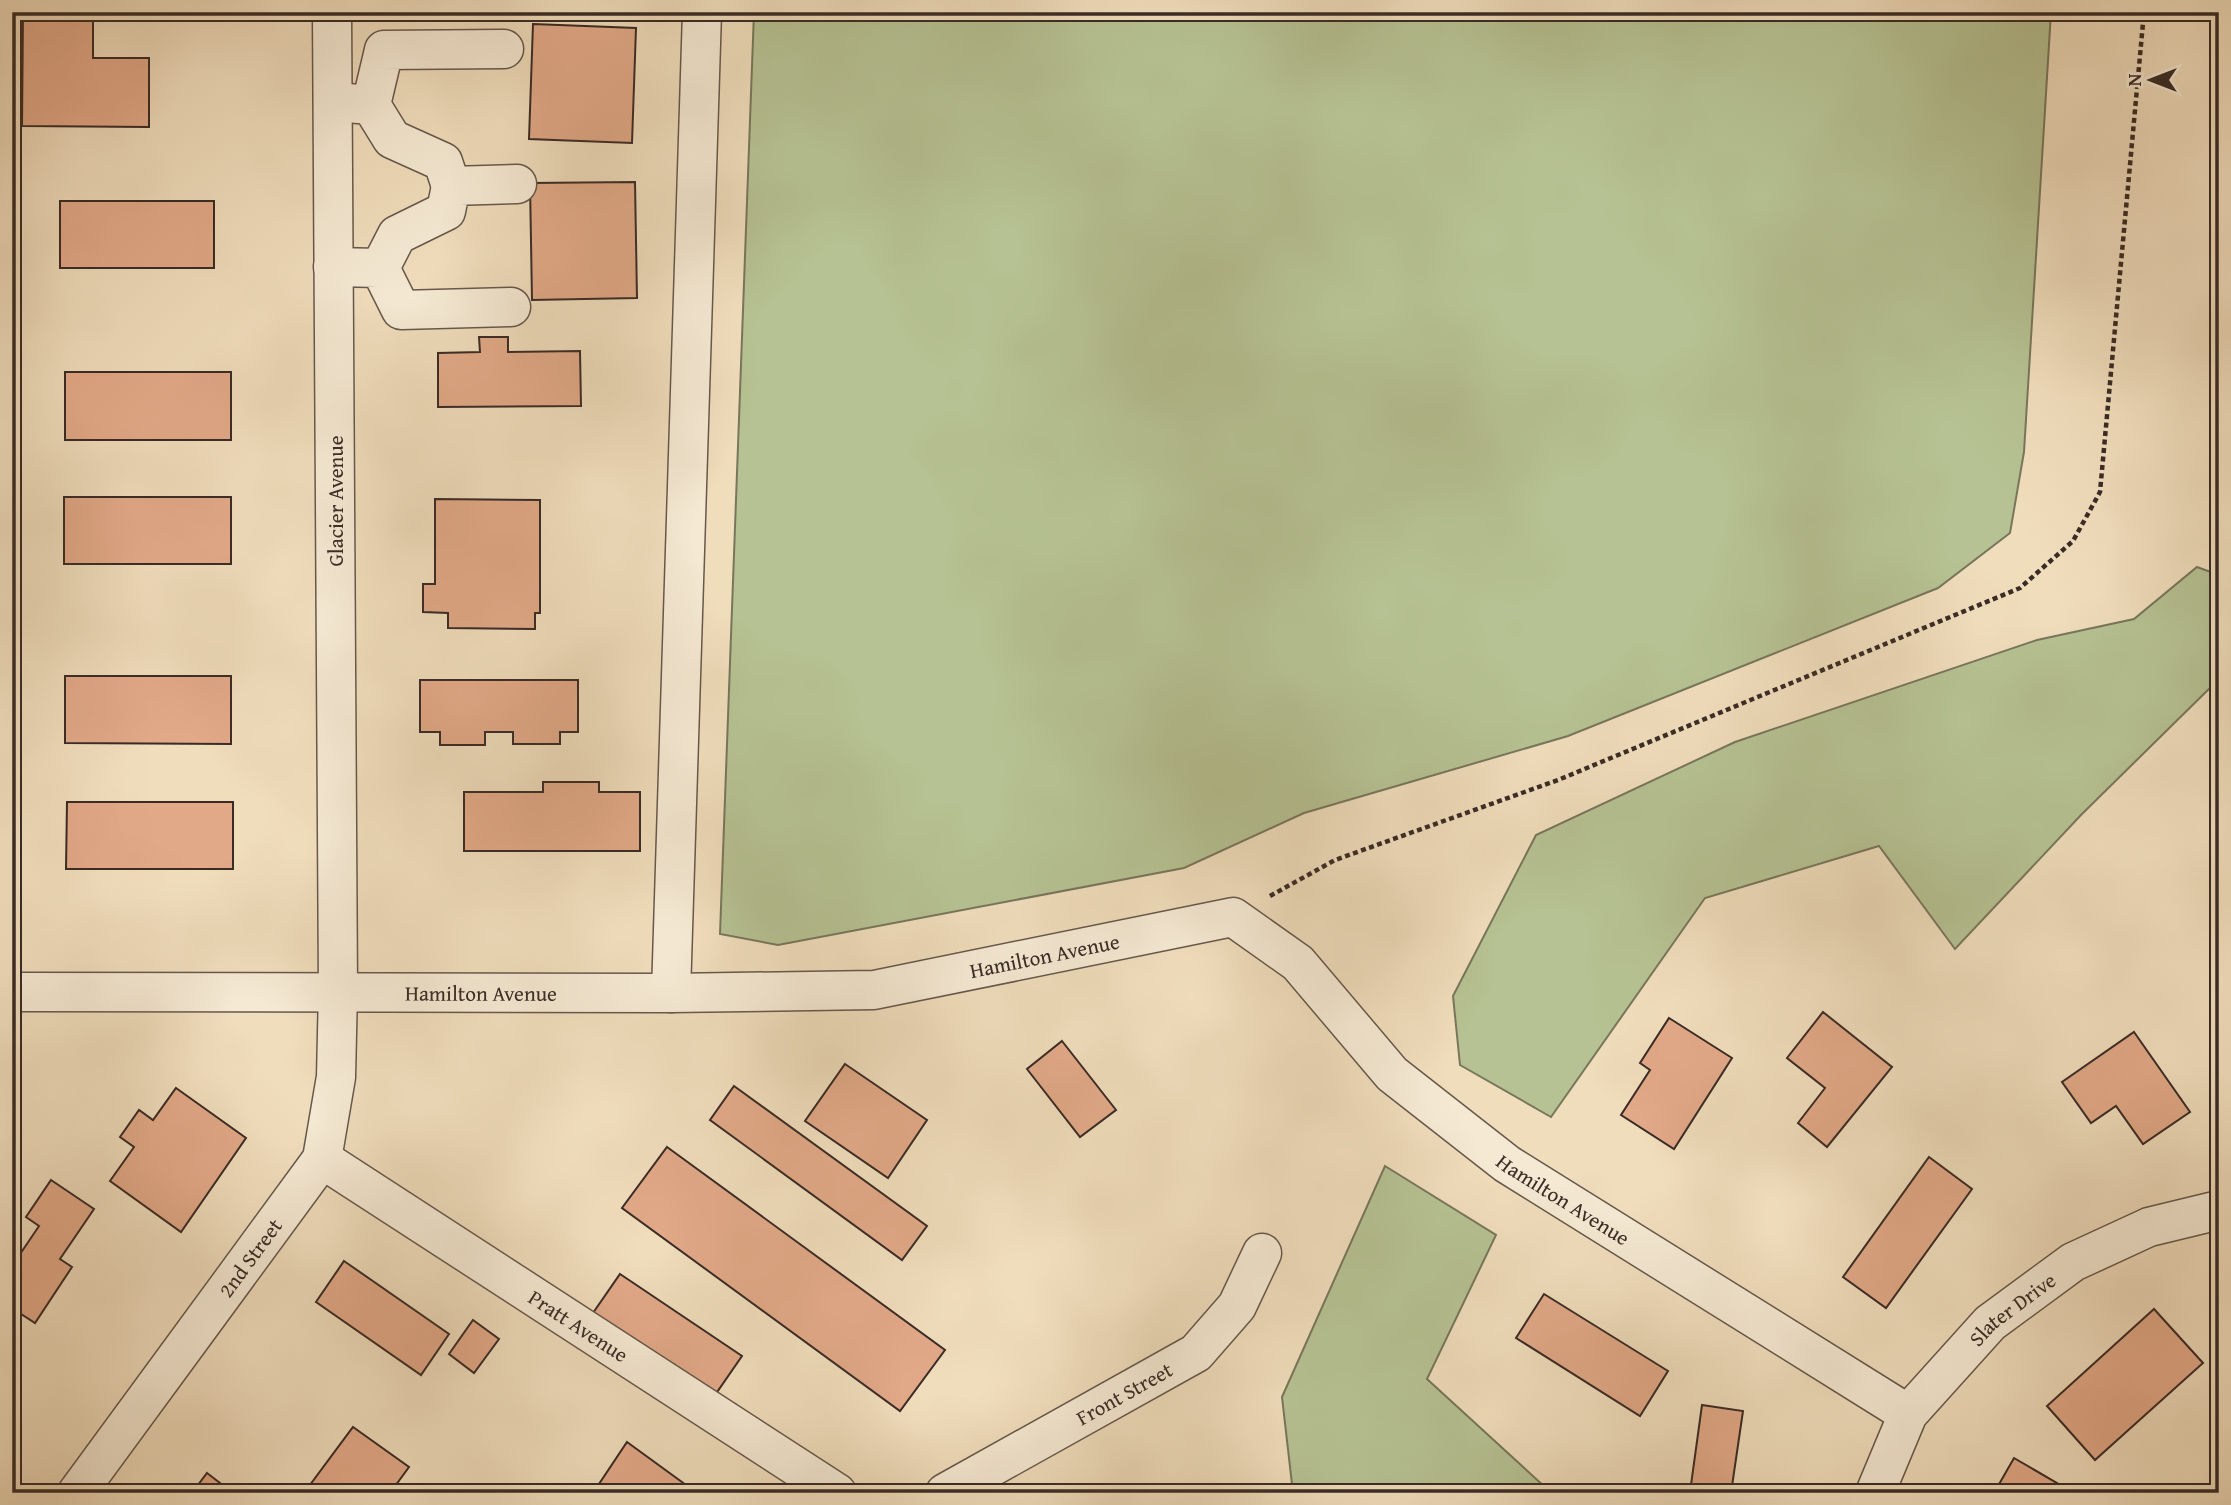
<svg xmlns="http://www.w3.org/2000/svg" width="2231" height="1505" viewBox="0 0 2231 1505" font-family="'Gentium Book Plus',serif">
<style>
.green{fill:#b6c293;stroke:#78765c;stroke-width:2}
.building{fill:#e2a988;stroke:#392b26;stroke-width:2}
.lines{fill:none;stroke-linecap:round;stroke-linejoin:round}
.minor-casing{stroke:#67584c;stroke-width:41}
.path{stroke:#392b26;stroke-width:4.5;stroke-dasharray:5 3.5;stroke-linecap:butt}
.minor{stroke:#f5e9d3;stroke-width:38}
.labels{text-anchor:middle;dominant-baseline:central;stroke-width:6;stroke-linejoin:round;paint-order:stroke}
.street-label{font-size:21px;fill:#392b26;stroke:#f5e9d3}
</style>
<rect width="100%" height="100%" fill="#f0ddbc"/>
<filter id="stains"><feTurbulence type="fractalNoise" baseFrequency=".00286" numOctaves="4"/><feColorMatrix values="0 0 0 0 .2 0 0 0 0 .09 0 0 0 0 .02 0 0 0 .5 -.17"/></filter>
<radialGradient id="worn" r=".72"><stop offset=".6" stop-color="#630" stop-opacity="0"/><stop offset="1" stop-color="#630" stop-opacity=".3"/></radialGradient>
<g class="green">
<polygon points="754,12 2051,12 2024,452 2010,533 1938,588 1568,736 1304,813 1184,868 778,945 720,934"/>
<polygon points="2197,567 2219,575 2219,679 2081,815 1955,949 1879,846 1705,898 1551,1117 1460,1065 1453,996 1536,835 1735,742 2037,640 2134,619"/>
<polygon points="1385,1166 1496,1235 1427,1379 1545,1487 1544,1493 1293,1493 1282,1397"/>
</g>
<g class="building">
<polygon points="23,12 93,12 93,58 149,58 149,127 22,126"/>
<polygon points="533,24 636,28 632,143 529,139"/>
<polygon points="635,182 637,298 532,300 530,183"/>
<rect x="60" y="201" width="154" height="67"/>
<polygon points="479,337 508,337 508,352 580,351 581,406 438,407 438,353 480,352"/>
<rect x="65" y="372" width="166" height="68"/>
<rect x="64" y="497" width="167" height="67"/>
<polygon points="435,499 540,500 540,613 535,613 535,629 448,628 448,613 423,612 423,584 435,584"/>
<polygon points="65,676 231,676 231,744 65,743"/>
<polygon points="420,680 578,680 578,732 560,732 560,744 513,744 513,732 485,732 485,745 440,745 440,732 420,732"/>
<polygon points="543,782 599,782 599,792 640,792 640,851 464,851 464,792 543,792"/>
<polygon points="67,802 233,802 233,869 66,869"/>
<polygon points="1823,1012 1892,1067 1827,1147 1798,1123 1825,1088 1787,1058"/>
<polygon points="1669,1018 1732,1058 1674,1149 1621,1115 1650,1070 1640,1063"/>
<polygon points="2134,1032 2190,1112 2143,1144 2116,1106 2091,1123 2062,1082"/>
<polygon points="1062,1041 1116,1110 1080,1137 1027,1069"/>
<polygon points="845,1064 927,1120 888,1178 805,1121"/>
<polygon points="734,1086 927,1226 902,1260 710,1120"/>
<polygon points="176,1088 246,1138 181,1232 110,1181 134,1147 120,1137 139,1110 153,1120"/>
<polygon points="667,1147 945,1350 900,1411 622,1208"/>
<polygon points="1929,1157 1972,1189 1886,1308 1843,1277"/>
<polygon points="51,1180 94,1209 60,1259 72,1267 35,1323 12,1308 12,1266 39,1226 26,1217"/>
<polygon points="344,1261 449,1334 421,1375 316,1302"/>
<polygon points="620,1274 742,1356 715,1395 593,1313"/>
<polygon points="1544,1294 1668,1371 1640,1416 1516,1338"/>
<polygon points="2154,1309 2203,1363 2095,1460 2047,1406"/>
<polygon points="473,1320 499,1339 474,1373 449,1354"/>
<polygon points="1702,1405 1743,1411 1731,1493 1690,1492"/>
<polygon points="353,1427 409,1467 390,1493 304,1493"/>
<polygon points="627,1442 697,1493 593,1493"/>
<polygon points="2014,1458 2074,1493 1994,1493"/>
<polygon points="207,1473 233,1493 192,1493"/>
</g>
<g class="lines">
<defs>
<g id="minor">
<polyline points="347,103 371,105 392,139 443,162 451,186"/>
<polyline points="371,105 384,50 504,49"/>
<polyline points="333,267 380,268 401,310 511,307"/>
<polyline points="380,268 397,235 446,211 451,186 517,184"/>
<path id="s1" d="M12,992l659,1 203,-3 359,-73 65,46 94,111 115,90 401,250"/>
<polyline points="671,993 702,12"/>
<path id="s2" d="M322,1159l515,334"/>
<path id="s3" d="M77,1493l245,-334 14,-82 2,-87 -6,-978"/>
<path id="s4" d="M945,1493l251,-140 41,-47 25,-53"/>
<path id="s5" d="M1875,1493l33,-79 82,-91 83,-61 76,-35 70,-17"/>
</g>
</defs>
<use href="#minor" class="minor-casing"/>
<polyline class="path" points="1270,896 1335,860 1558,780 2020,588 2073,541 2100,492 2144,12"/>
<use href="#minor" class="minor"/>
</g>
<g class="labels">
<g class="street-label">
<text transform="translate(335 501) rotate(-90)">Glacier Avenue</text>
<text stroke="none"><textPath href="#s1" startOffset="1036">Hamilton Avenue</textPath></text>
<text stroke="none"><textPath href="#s1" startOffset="469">Hamilton Avenue</textPath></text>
<text stroke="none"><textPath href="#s1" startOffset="1666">Hamilton Avenue</textPath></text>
<text stroke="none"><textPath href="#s3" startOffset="292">2nd Street</textPath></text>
<text stroke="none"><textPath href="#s5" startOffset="234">Slater Drive</textPath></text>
<text stroke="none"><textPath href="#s2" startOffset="306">Pratt Avenue</textPath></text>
<text stroke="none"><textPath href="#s4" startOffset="205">Front Street</textPath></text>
</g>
</g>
<rect width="2231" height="1505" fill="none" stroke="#f0ddbc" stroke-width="42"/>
<rect x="14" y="14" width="2203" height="1477" fill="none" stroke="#392b26" stroke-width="3.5"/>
<rect x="21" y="21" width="2189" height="1463" fill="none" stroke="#392b26" stroke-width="2"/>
<g transform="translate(2151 80) rotate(270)" stroke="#f5e9d3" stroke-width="5" paint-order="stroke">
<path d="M0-5L12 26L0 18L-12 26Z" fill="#392b26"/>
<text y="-10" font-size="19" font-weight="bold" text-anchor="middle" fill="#392b26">N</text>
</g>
<rect width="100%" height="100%" filter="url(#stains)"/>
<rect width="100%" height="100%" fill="url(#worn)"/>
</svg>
